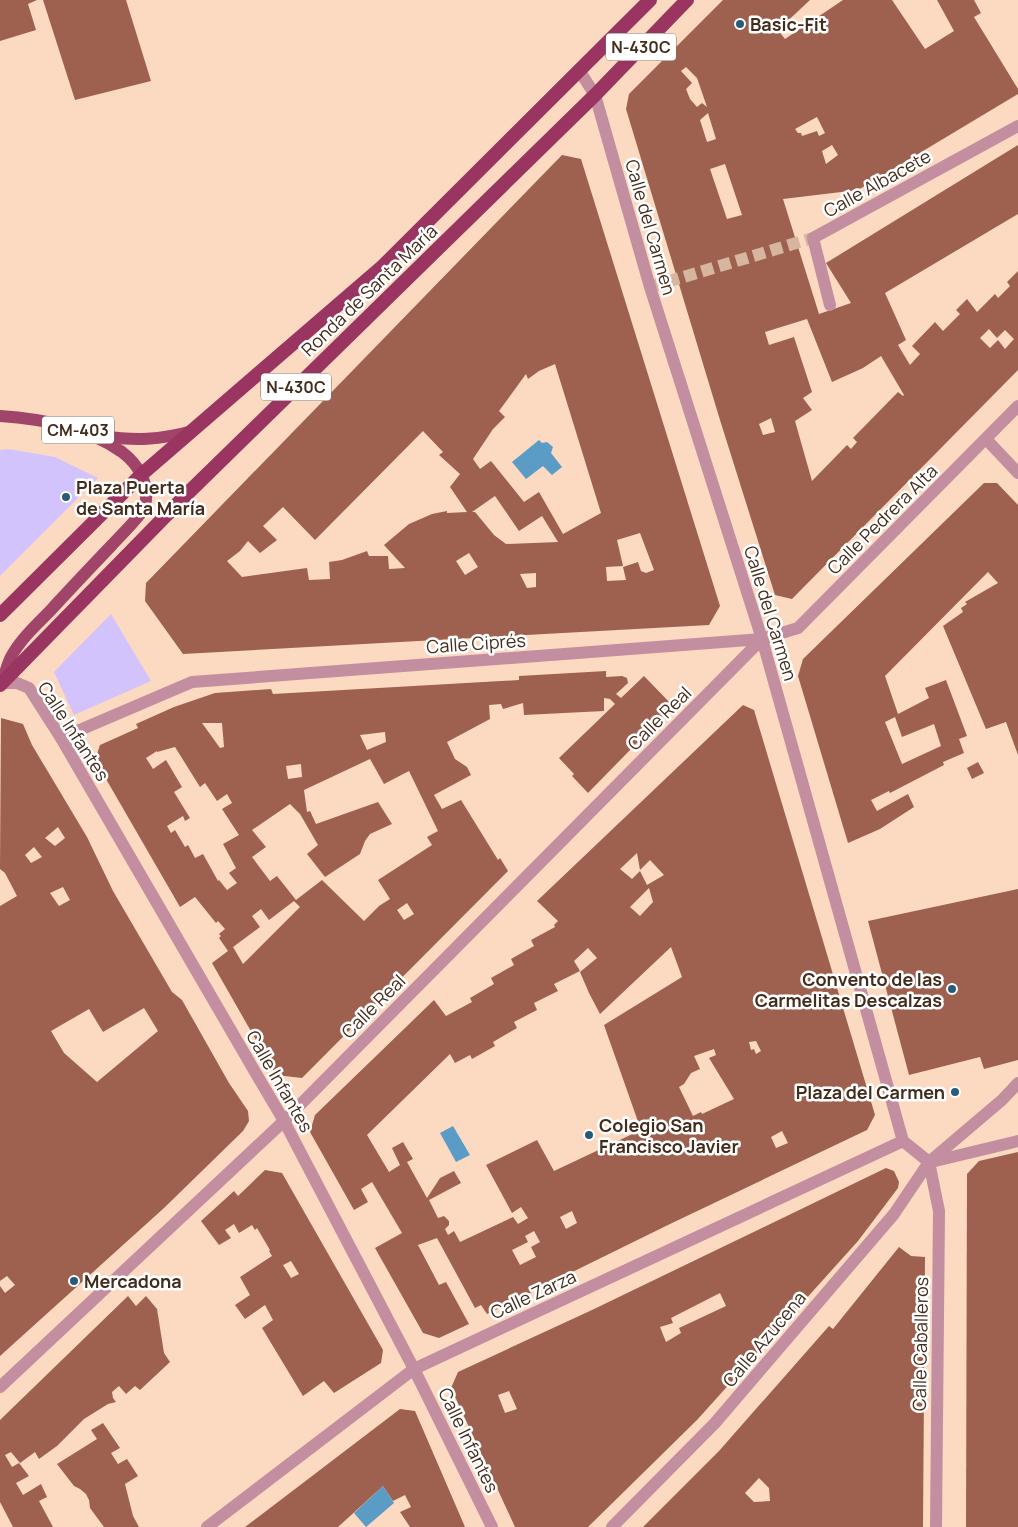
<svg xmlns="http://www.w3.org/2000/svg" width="1018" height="1527" viewBox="0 0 1018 1527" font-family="Manrope,sans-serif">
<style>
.green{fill:#d3c3fc}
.water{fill:#5a9cc5}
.building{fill:#9e614f;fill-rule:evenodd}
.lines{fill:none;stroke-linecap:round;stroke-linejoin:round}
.minor-tunnel{stroke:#d7b6a0;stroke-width:12;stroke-dasharray:12 6;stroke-linecap:butt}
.pedestrian{stroke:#c38e9f;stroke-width:12}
.minor{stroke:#c38e9f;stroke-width:12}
.primary{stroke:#a14469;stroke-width:12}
.trunk{stroke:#9a3460;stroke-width:14}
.poi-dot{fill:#295b78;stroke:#fff;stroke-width:2}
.labels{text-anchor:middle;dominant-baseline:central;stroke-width:5;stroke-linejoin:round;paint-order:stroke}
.shield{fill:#fff;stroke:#7b6b60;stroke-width:1}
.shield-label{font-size:16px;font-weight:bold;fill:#422c1c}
.poi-label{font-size:18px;font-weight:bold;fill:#422c1c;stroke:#fff;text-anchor:start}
.street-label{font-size:18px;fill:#422c1c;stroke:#fff}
</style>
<rect width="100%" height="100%" fill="#fcd9c1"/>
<g class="green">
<polygon points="8,449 55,457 98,478 0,576 0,450"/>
<polygon points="111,614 151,681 74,715 54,672"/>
</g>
<g class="water">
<polygon points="539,440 542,443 547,442 553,447 551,453 562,467 552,475 543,466 526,479 512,462"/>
<polygon points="453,1126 470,1155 456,1162 440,1133"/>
<polygon points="383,1486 394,1503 366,1527 354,1513"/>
</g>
<g class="building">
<polygon points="0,0 37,0 28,4 36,30 0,41"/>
<polygon points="43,0 126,0 151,81 75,100"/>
<path d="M723,0h87l-32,30 7,9 58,-39h49l33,49 29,-18 -17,-31h37l7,13 -7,4 44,72v5l-160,96 -75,9 36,115 32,-11 -25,-40 192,-118v69l-133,79 21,47 -8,5 12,20 10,-11 -8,-8 23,-24 8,9 17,-17 -4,-4 11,-11 10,13 18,-18 3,4 12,-12 -3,-4 11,-11v99l-226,229 -17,-4 -55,-175 -94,-311 3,-15zM686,67l11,11 10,29 -5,-4 -5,4 -7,-8 -4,-10 6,-6 -11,-12zM708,113l8,26 -9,3 -7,-22zM817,117l8,16 -6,3 -2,-5 -15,5 -1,-3h-3l-3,-4zM832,145l6,10 -12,9 -4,-13zM725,164l17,51 -15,4 -17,-50zM807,319l25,63 31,-14 18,-12 23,39 -1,1 -5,-4 -45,46 4,4 -6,7 -4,-4 -35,36 -17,-60 17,-11 -9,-12 9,-6 -18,-55 -25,8 -4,-13zM989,329l8,9 8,-8 9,9 -9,10 -7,-9 -8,8 -10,-10zM771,418l4,14 -12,3 -4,-11z"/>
<path d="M562,155l19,4 139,447 -11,19 -526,29 -38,-53 1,-18zM555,364l46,149 -38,21 -24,-42 -15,10 -33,-41 -11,8 -7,-10 20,-30 12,-12 -6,-6 27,-37 2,5 11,-8zM423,431l20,21 -4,3 21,19 -10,13 17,25 -20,1v-2l-15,3 -23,10 -25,21 21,23 -16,1 -1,-13h-19l-2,-5 -25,9 -13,2 1,17 -21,1 -2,-12 -65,9 -15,-16 13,-10 8,-10 12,12 17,-13 -14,-14 20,-19 32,33zM495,496l24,35 23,-15 16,26 -52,2 -12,-9 -19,-23h-3zM640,533l14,37 -8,3 -5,-2 -3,-9 -15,5 3,13 -19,1 -1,-14 17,-1 -6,-26zM469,553l9,14 -13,8 -9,-14zM536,573v14l-9,1 -7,-14z"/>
<path d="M984,483h13l21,22v250l-12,-33 -20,7 -43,-103 20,-14 -2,-4 6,-4 -2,-2 33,-19 -10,-11 -103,104 13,38 31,-16 -4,-10 21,-8 21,56 -8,3 5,14 -21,9 1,3 -54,28 -1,-2 -18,9 6,11 31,-17 6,13 -34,22 -32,14 -50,-167 5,-17zM895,717l7,20 32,-13 7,22 -39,18 -17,-42z"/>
<path d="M606,671v6l16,-1 5,2 1,5 -12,11 5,4 23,-22 29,30 -85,87 -16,-17 2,-2 -15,-16 56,-54 -5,-5 -6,-1v13l-80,4 -1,-12 -20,6 -2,-5 -12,1 1,14 -43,23 8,17 12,8 4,8 -37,20 8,14 19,-9 37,60 2,-2 8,13 -206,207 -26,-3 -64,-112 16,-12 -9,-13 2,-2 -2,-2 6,-5 -7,-8 -2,2 -21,-26 -15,10 -85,-147 5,-15 38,-17 -2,-4 38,-17 41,-14 56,-4 2,5 246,-14v-4zM202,723h20l2,24 -4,1zM385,732l1,10 -19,8 -7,-15zM175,747l25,40 5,-4 12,18 10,-7 5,9 -10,6 17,26 -16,9 13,24 -7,5 8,10 -10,7 -8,-10 -1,1 -15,-27 -8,4 -7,-13 -3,2 -10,-17 -4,3 -4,-7 16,-10 2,5 5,-3 -16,-26 8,-5 -16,-27 -13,9 -7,-11 11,-7v1zM370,759l14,25 25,-13 29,60 -11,6 5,8 -54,35 12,19 -11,7 -15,15 -42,-41 -26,20 -19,-24 -7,5 -18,-24 14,-10 -14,-17 38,-26 10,10 18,31 -11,9 18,23 35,-23 5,-13 5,-7 22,-10 -14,-22 -62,22 -6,-13 -3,1 -3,-22zM301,764l1,13 -14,2 -2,-13zM294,901l6,6 -57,57 -10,-17 27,-20 -8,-11 9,-7 8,11zM407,903l7,11 -10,6 -7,-10z"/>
<path d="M743,705l11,5 121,405 -8,15 -197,94 -183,90 -6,-9 -6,3 -38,-70 -19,7 21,40 7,-3 23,42 -30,14 -16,-5 -48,-85 27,-15 -30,-51 -11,7 7,13 -14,8 -44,-78 5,-17 119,-115 12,16 26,-14 -2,-4 24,-14 -3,-6 23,-13 -3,-6 23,-13 -3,-6 24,-13 -1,-2 4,-4 -21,-20zM637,853l3,17 10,-10 14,15 -17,10 -7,-14 -8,8 -12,-10zM649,888l4,14 -13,14 -10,-9zM671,947l11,30 -78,48 37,105 -87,41 -17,-31 -51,25 26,48 9,-6 7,11 -10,6 -5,-7 -53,25 -6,-11 -6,4 -3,-6 4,-4v-4l-5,-5 -6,2 -9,-18 32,-17 -7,-12 -14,7 -13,20 -20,-36 6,-3 -10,-17 -11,6 8,17 -11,7 -22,-37 83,-81 5,9 15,-8 2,4 23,-13 -2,-4 24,-14 -3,-6 23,-12 -3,-7 24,-12 -4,-7 26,-13 -6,-10 14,-13 9,10 -17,14 9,21 11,21zM756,1041l5,10 -5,3 -2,-5 -3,1 -2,-8zM714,1049l2,6 -7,3 25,41 -32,15 -1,-2 -8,4 -14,-29 5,-3 7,-11 9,-4 -6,-13zM782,1131l6,12 -12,5 -5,-11zM572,1211l5,12 -11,6 -6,-12zM534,1231l6,11 -9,5 5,10 -16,8 -8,-15 16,-8 -3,-6z"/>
<path d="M1,718l22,6 9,21 55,92 26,54 59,101 10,8 47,83 19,28 1,10 -6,10 -79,77 -164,148v-70l5,7 10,-8 -8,-9 -7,5v-375l17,-10 -12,-23 -5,-4zM58,827l7,11 -10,8 -10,-8zM34,847l8,10 -11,6 -6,-8zM63,887l7,13 -11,6 -9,-13zM144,1008l14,23 -61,51 -33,-29 -13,-22 38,-22 14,23z"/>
<polygon points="978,762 984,773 972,779 967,768"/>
<polygon points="1018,889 1018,1060 984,1069 980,1057 909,1075 868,921"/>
<polygon points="1018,1152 1018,1527 966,1527 967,1174 979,1161"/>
<path d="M886,1168l8,3 5,11 -1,6 -40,53 -161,179 -109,107h-73l-64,-139 7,-16 134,-62zM720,1293l6,13 -47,22 2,5 -15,9 -6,-15 13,-4 -2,-5zM509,1391l8,18 -12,4 -7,-18z"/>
<path d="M265,1170l17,3 101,177 -2,13 -47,30 -10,-12 -21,15 -41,-68 11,-8 -8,-15 -20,14 -10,-14 15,-10 -10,-18 32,-21 -3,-5 1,-1 -13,-22 -2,2 -3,-5 -13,8 -5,-9 -9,6 6,8 -12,7 -18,-24 33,-30 4,5zM291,1261l8,13 -8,4 -8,-13z"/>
<path d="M899,1247l12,9 14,1 -2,270h-280l76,-76 110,-125 4,3zM759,1478l10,10 1,13 -16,1 -9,-9z"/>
<polygon points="128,1296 136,1306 146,1296 157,1309 164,1353 170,1362 140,1390 135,1386 126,1394 119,1386 112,1392 113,1398 116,1402 108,1404 84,1419 57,1446 39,1459 35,1452 20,1463 11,1452 5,1455 12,1467 19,1463 29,1476 16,1483 23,1495 41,1484 47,1497 39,1501 53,1527 13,1527 0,1502 0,1420"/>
<polygon points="400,1409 415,1411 465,1527 410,1527 400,1512 411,1507 405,1495 393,1501 383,1486 338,1527 245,1527"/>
<polygon points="103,1423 120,1448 111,1453 118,1464 127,1459 138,1476 125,1484 133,1516 139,1527 104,1527 90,1508 89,1500 86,1494 80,1489 74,1486 57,1464 97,1439 91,1430"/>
</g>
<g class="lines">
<polyline class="minor-tunnel" points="650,287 813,238"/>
<polyline class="pedestrian" points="414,1369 903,1141"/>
<g class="minor">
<polyline points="579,70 595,95 650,287 762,639 903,1141 929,1162"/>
<polyline points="830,305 813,238 1018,126"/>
<polyline points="986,439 1018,473"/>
<polyline points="2,683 17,683 29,688 61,738 258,1077 284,1121 414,1369 492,1527"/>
<polyline points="61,738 192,682 762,639 798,628 1018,406"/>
<polyline points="929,1162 939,1211 936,1527"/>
<polyline points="931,1162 1018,1141"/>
<polyline points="0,1387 284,1121 762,639"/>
<polyline points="207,1527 414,1369"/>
<polyline points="612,1527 715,1423 894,1214 929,1162 1002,1100 1018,1083"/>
</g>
<g class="primary">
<path d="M0,416c43,3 86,11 122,36 16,12 30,34 22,56 -3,8 -25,29 -32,37 -21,22 -42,44 -62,66 -14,14 -30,29 -39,46 -4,8 -6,17 -9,25"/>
<path d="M101,436c35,5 58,4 92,-5"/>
</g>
<g class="trunk">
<polyline points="0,615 142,474 383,266 650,0"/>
<polyline points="0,685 189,492 595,95 687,0"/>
</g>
</g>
<g class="poi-dot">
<circle cx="740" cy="24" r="5"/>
<circle cx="66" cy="497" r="5"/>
<circle cx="952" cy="989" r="5"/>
<circle cx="955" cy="1092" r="5"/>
<circle cx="589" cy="1135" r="5"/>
<circle cx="74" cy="1281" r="5"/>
</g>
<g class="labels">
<g class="shield">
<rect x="606" y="33.5" width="70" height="27" rx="4"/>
<rect x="261" y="373.5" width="70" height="27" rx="4"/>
<rect x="42" y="416.5" width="72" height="27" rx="4"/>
</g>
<g class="shield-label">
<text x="641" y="47">N-430C</text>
<text x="296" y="387">N-430C</text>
<text x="78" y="430">CM-403</text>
</g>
<g class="poi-label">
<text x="750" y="24">Basic-Fit</text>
<text x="76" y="487">Plaza Puerta<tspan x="76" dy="21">de Santa María</tspan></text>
<text x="942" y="979" text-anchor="end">Convento de las<tspan x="942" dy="21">Carmelitas Descalzas</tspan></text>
<text x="945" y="1092" text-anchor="end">Plaza del Carmen</text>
<text x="599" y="1125">Colegio San<tspan x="599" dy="21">Francisco Javier</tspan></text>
<text x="84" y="1281">Mercadona</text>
</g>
<g class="street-label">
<text transform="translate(877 183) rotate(-29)">Calle Albacete</text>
<text transform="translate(651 227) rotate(74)">Calle del Carmen</text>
<text transform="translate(369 290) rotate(-44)">Ronda de Santa María</text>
<text transform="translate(882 519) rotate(-45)">Calle Pedrera Alta</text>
<text transform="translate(771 613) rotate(73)">Calle del Carmen</text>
<text transform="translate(476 643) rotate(-4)">Calle Ciprés</text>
<text transform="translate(659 718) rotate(-45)">Calle Real</text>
<text transform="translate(74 731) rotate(57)">Calle Infantes</text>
<text transform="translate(373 1006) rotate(-45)">Calle Real</text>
<text transform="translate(280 1081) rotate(60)">Calle Infantes</text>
<text transform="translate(533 1294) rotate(-25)">Calle Zarza</text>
<text transform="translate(764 1339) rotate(-50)">Calle Azucena</text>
<text transform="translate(920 1344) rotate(-89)">Calle Caballeros</text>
<text transform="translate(469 1440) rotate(64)">Calle Infantes</text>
</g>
</g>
</svg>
